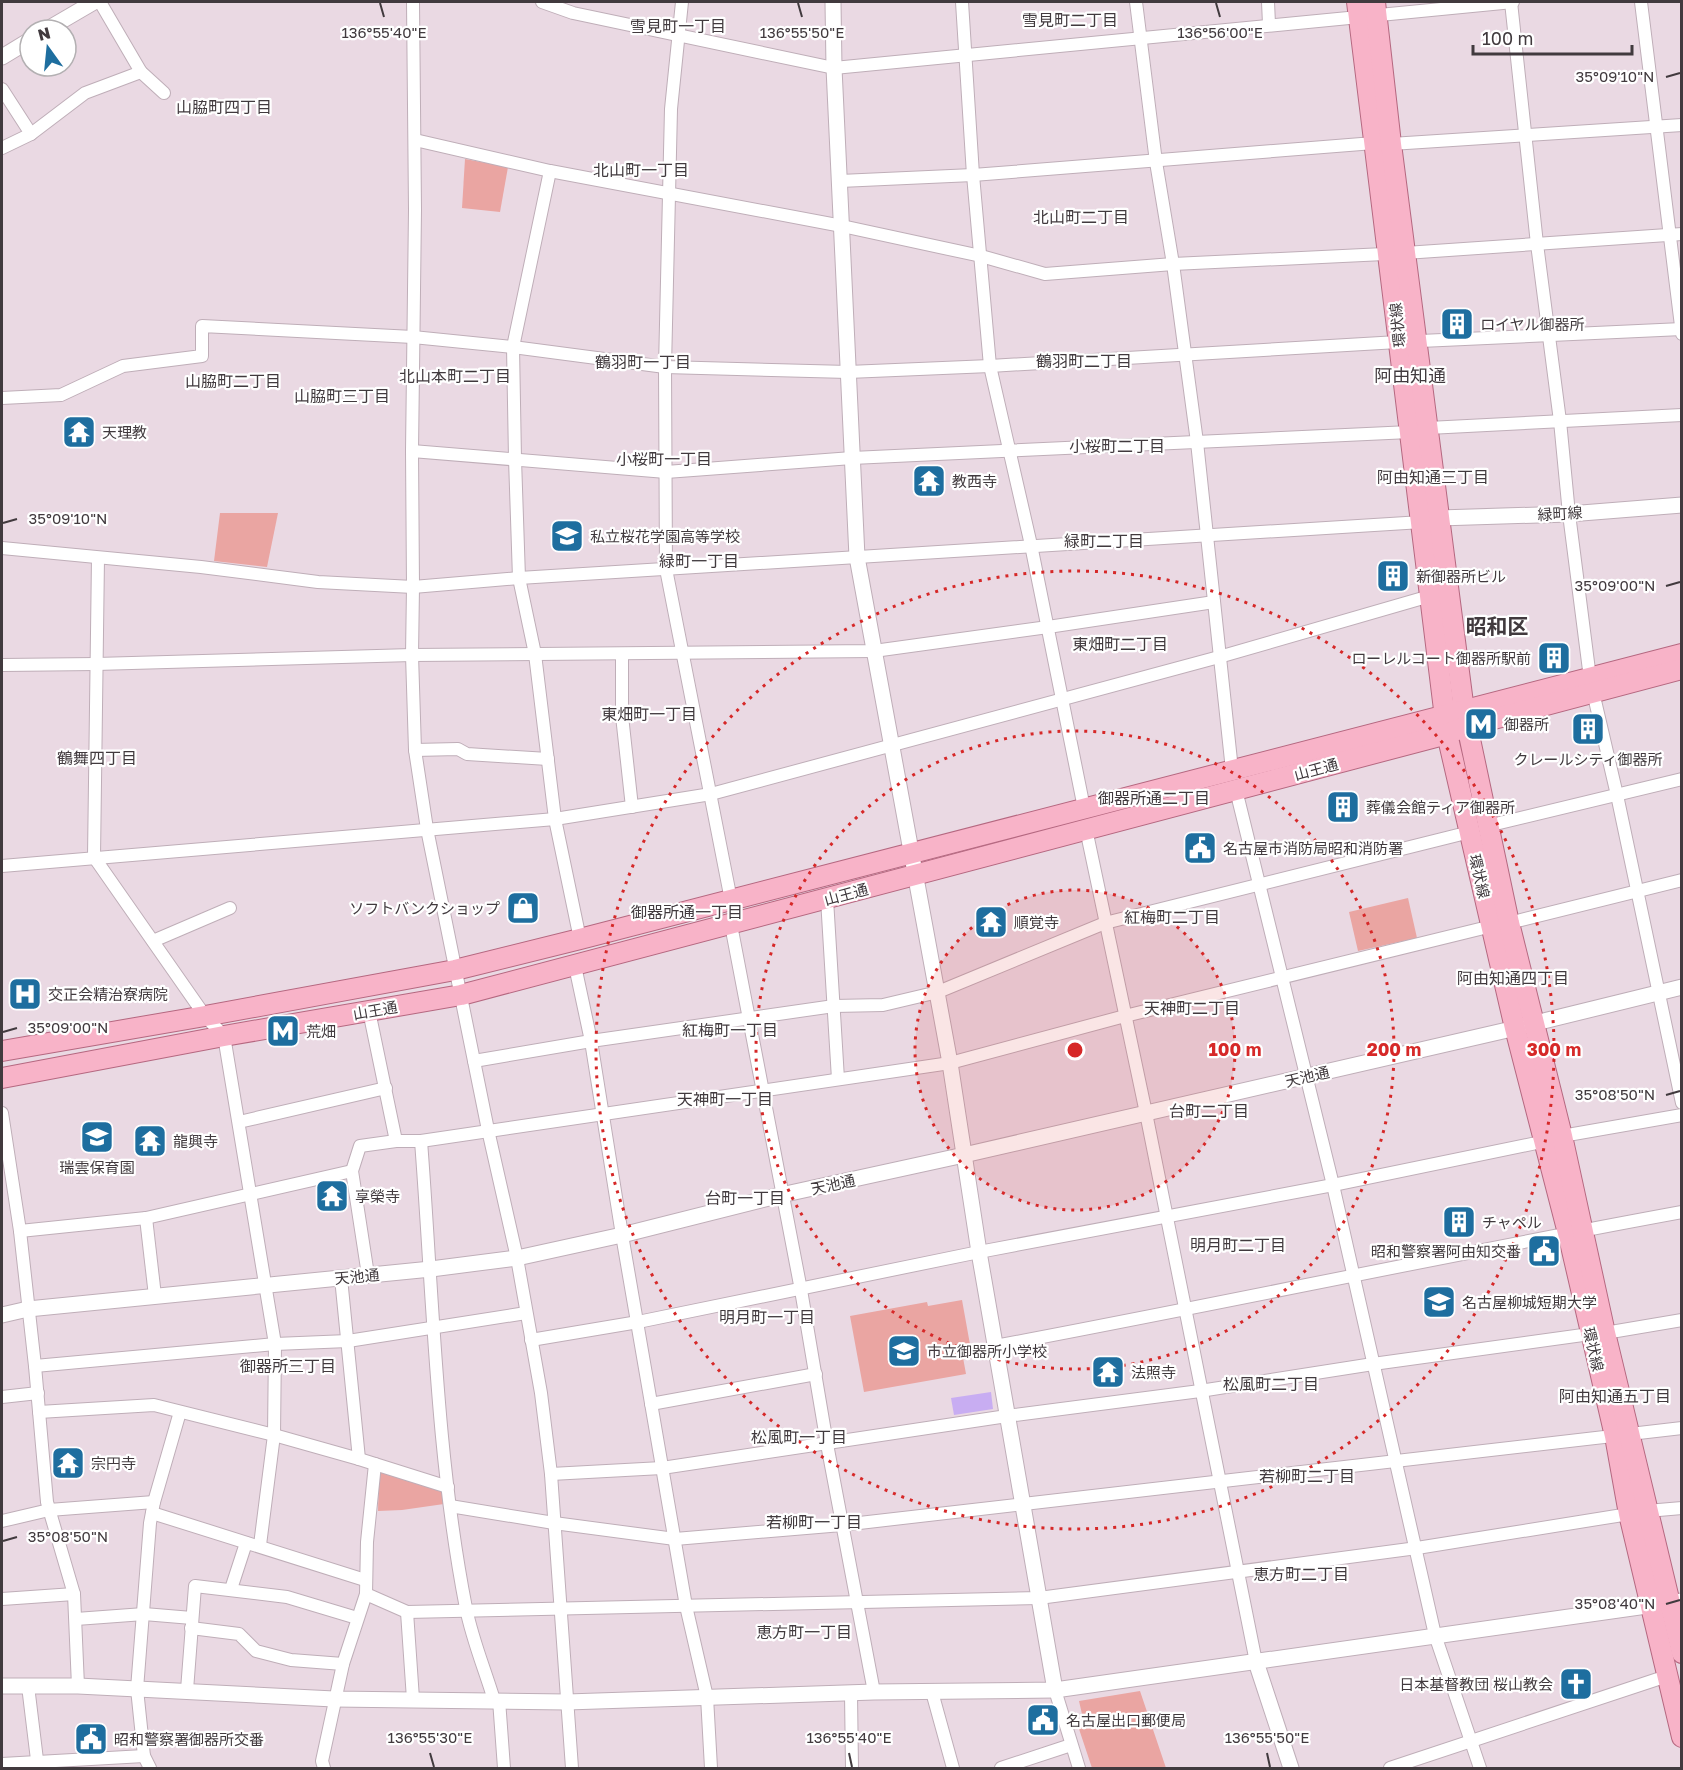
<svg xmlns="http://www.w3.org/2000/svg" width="1683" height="1770" viewBox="0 0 1683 1770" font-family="'Golos Text','Noto Sans JP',sans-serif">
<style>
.green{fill:#eaa5a2}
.water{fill:#c8adf2}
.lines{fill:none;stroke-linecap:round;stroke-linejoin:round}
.minor-casing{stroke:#bfaeb8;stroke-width:14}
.tertiary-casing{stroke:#bfaeb8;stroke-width:17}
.primary-casing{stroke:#b56880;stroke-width:22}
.minor{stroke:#fff;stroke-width:12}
.tertiary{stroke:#fff;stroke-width:15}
.primary{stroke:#f8b3c8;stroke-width:20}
.ticks{fill:none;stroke:#413a3e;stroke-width:2}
.ring{fill:none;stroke:#d62828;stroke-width:3;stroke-dasharray:3 6}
.labels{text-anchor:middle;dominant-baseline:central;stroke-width:4.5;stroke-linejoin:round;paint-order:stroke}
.poi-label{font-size:15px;fill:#413a3e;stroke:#fff;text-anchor:start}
.street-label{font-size:15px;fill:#413a3e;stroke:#fff}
.neighbourhood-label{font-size:16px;fill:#413a3e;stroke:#fff}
.quarter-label{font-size:18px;fill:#413a3e;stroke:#fff}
.district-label{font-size:21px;font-weight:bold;fill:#413a3e;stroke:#fff}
.ticks-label{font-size:15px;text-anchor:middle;fill:#413a3e;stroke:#fff;stroke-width:4.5;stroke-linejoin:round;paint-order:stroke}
.centre{fill:#d62828;stroke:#fff;stroke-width:3}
.ring-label{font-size:18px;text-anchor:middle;font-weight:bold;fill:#d62828;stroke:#fff;stroke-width:4.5;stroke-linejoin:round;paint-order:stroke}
</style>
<rect width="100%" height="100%" fill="#ead9e3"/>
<g class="green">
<polygon points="465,159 508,167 500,212 462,208"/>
<polygon points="220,513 278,513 267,567 214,561"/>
<polygon points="1408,898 1417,938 1358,951 1349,912"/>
<polygon points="962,1300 971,1350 962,1352 966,1374 864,1392 850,1316 927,1302 928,1306"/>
<polygon points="379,1472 442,1490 444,1504 402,1510 378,1511"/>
<polygon points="1140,1691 1166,1768 1092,1768 1078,1726 1084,1723 1079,1701"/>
</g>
<polygon class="water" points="991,1392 993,1409 954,1415 951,1398"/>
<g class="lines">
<defs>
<g id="minor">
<polyline points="100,2 141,72 164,93"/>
<polyline points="413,2 415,210 412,451 413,587 412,655 415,750 427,829 488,1130 517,1258 541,1393 551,1474 572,1768"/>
<polyline points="542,2 573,13 834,68 1513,2"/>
<polyline points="682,2 671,109 665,367 666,569 731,900"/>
<polyline points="962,2 973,175 990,366 1031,545 1084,808"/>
<polyline points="1136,2 1156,162 1173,264 1197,442 1232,770"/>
<polyline points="1268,2 1269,24"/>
<polyline points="1511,2 1537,244 1560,421 1569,514 1590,678"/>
<polyline points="1641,2 1682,334"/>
<polyline points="2,89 31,134"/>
<polyline points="415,140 550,171 842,226 981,256 1045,274 1173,264 1405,253 1682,234"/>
<polyline points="2,148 31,134 85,93 141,72"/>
<polyline points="550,171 513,347 515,459 519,578 535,654 555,819 580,939"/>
<polyline points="840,181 973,175 1374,143 1391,144 1682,125"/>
<polyline points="2,398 61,395 123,366 202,356 202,326 413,337 513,347 665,367 848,372 990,366 1398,342 1682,329"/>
<polyline points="1428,428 1682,415"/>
<polyline points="412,451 666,472 852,458 1410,432"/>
<polyline points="2,548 201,567 318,582 413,587 519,578 1422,522"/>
<polyline points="98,558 94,857 205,1016 224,1036 275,1344 274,1435 260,1545"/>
<polyline points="622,654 622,716 632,807"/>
<polyline points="2,665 96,664 412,655 874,651 1048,627 1214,602"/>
<polyline points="1593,692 1617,795 1682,1103"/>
<polyline points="415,750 458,749 467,754 548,759"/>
<polyline points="1236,790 1333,1185 1435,1635 1480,1768"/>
<polyline points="1487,826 1682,779"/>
<polyline points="1086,829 1146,1113 1256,1662"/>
<polyline points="2,866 555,819 711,794 1219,657 1430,596"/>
<polyline points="827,899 838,1079"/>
<polyline points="1509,923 1682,880"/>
<polyline points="731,925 801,1290 827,1444 874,1692"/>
<polyline points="153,941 230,908"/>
<polyline points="575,966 591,1041 622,1235 686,1606 707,1697 711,1768"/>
<polyline points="369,1011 396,1141"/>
<polyline points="474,1061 591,1041 834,1006 883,1005 938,992 1105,923 1470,832"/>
<polyline points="2,1113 20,1231 35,1366 47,1502 74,1594 78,1686"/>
<polyline points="239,1122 386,1088"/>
<polyline points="1562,1136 1682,1115"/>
<path d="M421,1141c12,155 15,314 45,467 6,31 19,62 28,92"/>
<polyline points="146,1218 155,1296"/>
<polyline points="20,1231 146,1218 352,1171"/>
<polyline points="368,1275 352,1171 360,1146 396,1141 421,1141 950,1063 1125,1016 1492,926"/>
<polyline points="341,1278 359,1459"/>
<polyline points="1605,1333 1682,1320"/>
<polyline points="531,1340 638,1322 979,1252 1333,1185 1546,1141"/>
<path d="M995,1346c229,-43 457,-92 687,-134"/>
<polyline points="35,1366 275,1344 348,1341 526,1313"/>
<polyline points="2,1397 38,1393"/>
<polyline points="651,1404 816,1374"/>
<polyline points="39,1412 154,1405 274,1435 359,1459 448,1487"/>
<polyline points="551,1474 662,1468 1007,1416 1200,1391 1373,1364 1590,1334"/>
<polyline points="450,1506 554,1523 675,1539 842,1525 1682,1428"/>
<polyline points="1647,1511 1682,1508"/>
<polyline points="152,1513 365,1580"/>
<polyline points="2,1521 49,1510 154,1502"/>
<polyline points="231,1589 246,1543"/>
<polyline points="366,1594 407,1612 1039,1598 1417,1548 1629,1514"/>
<polyline points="2,1599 74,1594"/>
<polyline points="407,1612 413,1699"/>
<polyline points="76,1619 144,1614 192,1618"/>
<polyline points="191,1628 239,1634 256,1651 291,1660 343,1664"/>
<polyline points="28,1686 38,1768"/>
<polyline points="187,1690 195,1586 287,1597 357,1618"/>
<polyline points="1055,1690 1079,1768"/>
<polyline points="932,1692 953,1768"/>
<polyline points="851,1694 852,1768"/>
<polyline points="499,1700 504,1768"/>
<polyline points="2,1764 144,1756"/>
<polyline points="150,1768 144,1756 137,1689 150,1523 154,1502 180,1412"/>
<polyline points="324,1768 322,1761 343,1664 366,1594 367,1542 375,1464"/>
<polyline points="1001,1768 1071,1745"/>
<polyline points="1390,1768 1667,1676"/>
</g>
<g id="tertiary">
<polyline points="833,2 834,68 857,557 950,1063 979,1252 1055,1690"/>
<polyline points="46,30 94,2"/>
<polyline points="2,57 30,40"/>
<polyline points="1439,518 1569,514 1682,505"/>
<polyline points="2,1315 28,1309 431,1269 517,1258 622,1235 781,1195 964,1155 1503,1031 1682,987"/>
<polyline points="1256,1662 1291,1768"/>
<polyline points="2,1686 78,1686 334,1699 567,1702 874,1692 1055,1690 1682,1601"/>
</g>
<g id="primary">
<polyline points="1357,2 1447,734 1515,1028 1568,1233 1615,1436 1629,1514 1682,1737"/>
<polyline points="1375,2 1391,144 1464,711 1509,923 1562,1136 1605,1333 1682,1653"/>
<polyline points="2,1051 205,1016 455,970 580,939 1682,654"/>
<polyline points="2,1078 224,1036 461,995 1447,734 1467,726 1682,669"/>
</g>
</defs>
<use href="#minor" class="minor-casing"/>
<use href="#tertiary" class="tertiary-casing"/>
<use href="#primary" class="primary-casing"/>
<use href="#minor" class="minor"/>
<use href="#tertiary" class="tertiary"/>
<use href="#primary" class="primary"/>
</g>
<path class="ticks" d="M380,3l4,14M798,3l4,14M1216,3l4,14M1666,77l14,-4M3,523l14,-4M1666,586l14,-4M3,1032l14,-4M1666,1095l14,-4M3,1541l14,-4M1666,1604l14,-4M430,1753l4,14M849,1753l3,14M1267,1753l3,14"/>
<circle cx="1075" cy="1050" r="160" fill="#d62828" fill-opacity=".12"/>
<g class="ring">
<circle cx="1075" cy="1050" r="160"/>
<circle cx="1075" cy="1050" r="319"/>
<circle cx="1075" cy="1050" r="479"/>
</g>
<defs>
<symbol id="building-square" viewBox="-11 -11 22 22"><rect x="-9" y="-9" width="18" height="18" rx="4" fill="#1e6e9f" stroke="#fff"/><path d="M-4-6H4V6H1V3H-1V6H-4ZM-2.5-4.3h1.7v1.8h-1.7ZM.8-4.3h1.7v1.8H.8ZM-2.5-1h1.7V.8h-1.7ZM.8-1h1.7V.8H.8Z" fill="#fff"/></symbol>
<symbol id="temple-square" viewBox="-11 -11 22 22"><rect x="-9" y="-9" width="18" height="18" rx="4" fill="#1e6e9f" stroke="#fff"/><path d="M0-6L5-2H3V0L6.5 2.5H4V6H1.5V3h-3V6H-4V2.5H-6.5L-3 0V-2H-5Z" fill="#fff"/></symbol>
<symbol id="school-square" viewBox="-11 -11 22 22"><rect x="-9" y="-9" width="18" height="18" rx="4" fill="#1e6e9f" stroke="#fff"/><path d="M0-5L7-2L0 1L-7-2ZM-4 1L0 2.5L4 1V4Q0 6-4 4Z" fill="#fff"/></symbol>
<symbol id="metro-square" viewBox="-11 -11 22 22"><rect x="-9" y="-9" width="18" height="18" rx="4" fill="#1e6e9f" stroke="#fff"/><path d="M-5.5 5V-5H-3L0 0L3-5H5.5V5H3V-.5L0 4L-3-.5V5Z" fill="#fff"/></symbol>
<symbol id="civic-square" viewBox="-11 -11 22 22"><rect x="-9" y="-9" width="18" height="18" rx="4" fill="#1e6e9f" stroke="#fff"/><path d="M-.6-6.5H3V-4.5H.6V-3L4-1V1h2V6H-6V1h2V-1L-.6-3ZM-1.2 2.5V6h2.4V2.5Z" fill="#fff"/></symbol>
<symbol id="shop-square" viewBox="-11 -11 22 22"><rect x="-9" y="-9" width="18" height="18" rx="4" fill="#1e6e9f" stroke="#fff"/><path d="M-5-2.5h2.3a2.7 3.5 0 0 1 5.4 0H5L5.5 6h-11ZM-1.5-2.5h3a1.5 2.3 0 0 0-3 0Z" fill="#fff"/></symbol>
<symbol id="hospital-square" viewBox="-11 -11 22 22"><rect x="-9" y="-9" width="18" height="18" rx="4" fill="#1e6e9f" stroke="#fff"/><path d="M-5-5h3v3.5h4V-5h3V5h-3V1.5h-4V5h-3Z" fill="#fff"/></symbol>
<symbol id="university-square" viewBox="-11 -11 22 22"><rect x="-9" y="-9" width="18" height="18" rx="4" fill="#1e6e9f" stroke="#fff"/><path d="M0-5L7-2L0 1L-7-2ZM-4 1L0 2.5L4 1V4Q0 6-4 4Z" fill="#fff"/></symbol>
<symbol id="church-square" viewBox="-11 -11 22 22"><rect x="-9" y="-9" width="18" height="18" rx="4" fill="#1e6e9f" stroke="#fff"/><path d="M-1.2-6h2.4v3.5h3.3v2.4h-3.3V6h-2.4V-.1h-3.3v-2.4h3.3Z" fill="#fff"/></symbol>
</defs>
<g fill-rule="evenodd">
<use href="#building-square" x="1438" y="305" width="38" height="38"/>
<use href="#temple-square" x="60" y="413" width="38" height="38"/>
<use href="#temple-square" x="910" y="462" width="38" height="38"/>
<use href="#school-square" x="548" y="517" width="38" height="38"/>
<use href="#building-square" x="1374" y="557" width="38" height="38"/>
<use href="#building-square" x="1535" y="639" width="38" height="38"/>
<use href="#metro-square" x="1462" y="705" width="38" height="38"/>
<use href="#building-square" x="1569" y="710" width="38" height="38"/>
<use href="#building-square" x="1324" y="788" width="38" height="38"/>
<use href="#civic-square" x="1181" y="829" width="38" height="38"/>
<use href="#shop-square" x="504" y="889" width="38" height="38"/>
<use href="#temple-square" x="972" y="903" width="38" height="38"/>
<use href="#hospital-square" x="6" y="975" width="38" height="38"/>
<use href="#metro-square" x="264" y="1012" width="38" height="38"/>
<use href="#school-square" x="78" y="1118" width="38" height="38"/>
<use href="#temple-square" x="131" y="1122" width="38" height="38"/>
<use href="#temple-square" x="313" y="1177" width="38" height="38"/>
<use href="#building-square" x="1440" y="1203" width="38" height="38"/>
<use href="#civic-square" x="1525" y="1232" width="38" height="38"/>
<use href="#university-square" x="1420" y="1283" width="38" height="38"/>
<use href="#school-square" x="885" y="1332" width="38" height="38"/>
<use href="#temple-square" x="1089" y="1353" width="38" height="38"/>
<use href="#temple-square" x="49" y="1444" width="38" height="38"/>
<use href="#church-square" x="1557" y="1665" width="38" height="38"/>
<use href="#civic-square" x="1024" y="1701" width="38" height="38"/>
<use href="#civic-square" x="72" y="1720" width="38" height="38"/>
</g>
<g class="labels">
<g class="poi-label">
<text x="1480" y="324">ロイヤル御器所</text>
<text x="102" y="432">天理教</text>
<text x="952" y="481">教西寺</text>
<text x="590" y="536">私立桜花学園高等学校</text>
<text x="1416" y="576">新御器所ビル</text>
<text x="1531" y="658" text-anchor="end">ローレルコート御器所駅前</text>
<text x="1504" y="724">御器所</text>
<text x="1588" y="759" text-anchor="middle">クレールシティ御器所</text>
<text x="1366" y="807">葬儀会館ティア御器所</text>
<text x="1223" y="848">名古屋市消防局昭和消防署</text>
<text x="500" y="908" text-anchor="end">ソフトバンクショップ</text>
<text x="1014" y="922">順覚寺</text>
<text x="48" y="994">交正会精治寮病院</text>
<text x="306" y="1031">荒畑</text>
<text x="173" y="1141">龍興寺</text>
<text x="97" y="1167" text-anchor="middle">瑞雲保育園</text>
<text x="355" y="1196">享榮寺</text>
<text x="1482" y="1222">チャペル</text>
<text x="1521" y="1251" text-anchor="end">昭和警察署阿由知交番</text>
<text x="1462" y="1302">名古屋柳城短期大学</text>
<text x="927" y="1351">市立御器所小学校</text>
<text x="1131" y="1372">法照寺</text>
<text x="91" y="1463">宗円寺</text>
<text x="1553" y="1684" text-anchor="end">日本基督教団 桜山教会</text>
<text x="1066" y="1720">名古屋出口郵便局</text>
<text x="114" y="1739">昭和警察署御器所交番</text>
</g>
<g class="street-label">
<text transform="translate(1397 325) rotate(-96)">環状線</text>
<text transform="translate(1560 513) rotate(-3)">緑町線</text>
<text transform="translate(1316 769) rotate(-15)">山王通</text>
<text transform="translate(1480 876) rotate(77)">環状線</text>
<text transform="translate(846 894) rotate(-15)">山王通</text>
<text transform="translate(375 1010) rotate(-10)">山王通</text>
<text transform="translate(1307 1076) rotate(-13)">天池通</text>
<text transform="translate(833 1184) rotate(-12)">天池通</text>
<text transform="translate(357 1276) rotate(-5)">天池通</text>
<text transform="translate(1594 1349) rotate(77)">環状線</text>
</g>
<g class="neighbourhood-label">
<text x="1070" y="20">雪見町二丁目</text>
<text x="678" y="26">雪見町一丁目</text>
<text x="224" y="107">山脇町四丁目</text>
<text x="641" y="170">北山町一丁目</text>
<text x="1081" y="217">北山町二丁目</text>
<text x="1084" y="361">鶴羽町二丁目</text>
<text x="643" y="362">鶴羽町一丁目</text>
<text x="455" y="376">北山本町二丁目</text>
<text x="233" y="381">山脇町二丁目</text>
<text x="342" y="396">山脇町三丁目</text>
<text x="1117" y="446">小桜町二丁目</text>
<text x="664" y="459">小桜町一丁目</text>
<text x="1433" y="477">阿由知通三丁目</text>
<text x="1104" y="541">緑町二丁目</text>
<text x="699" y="561">緑町一丁目</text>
<text x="1120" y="644">東畑町二丁目</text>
<text x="649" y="714">東畑町一丁目</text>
<text x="97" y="758">鶴舞四丁目</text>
<text x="1154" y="798">御器所通二丁目</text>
<text x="687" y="912">御器所通一丁目</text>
<text x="1172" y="917">紅梅町二丁目</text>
<text x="1513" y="978">阿由知通四丁目</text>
<text x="1192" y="1008">天神町二丁目</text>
<text x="730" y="1030">紅梅町一丁目</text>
<text x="725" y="1099">天神町一丁目</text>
<text x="1209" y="1111">台町二丁目</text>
<text x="745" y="1198">台町一丁目</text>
<text x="1238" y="1245">明月町二丁目</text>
<text x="767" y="1317">明月町一丁目</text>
<text x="288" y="1366">御器所三丁目</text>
<text x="1271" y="1384">松風町二丁目</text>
<text x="1615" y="1396">阿由知通五丁目</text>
<text x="799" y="1437">松風町一丁目</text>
<text x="1307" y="1476">若柳町二丁目</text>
<text x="814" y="1522">若柳町一丁目</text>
<text x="1301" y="1574">恵方町二丁目</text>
<text x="804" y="1632">恵方町一丁目</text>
</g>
<g class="quarter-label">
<text x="1410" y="375">阿由知通</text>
</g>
<g class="district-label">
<text x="1497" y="626">昭和区</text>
</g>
</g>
<g class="ticks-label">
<text x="384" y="38">136°55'40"E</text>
<text x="802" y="38">136°55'50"E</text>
<text x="1220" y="38">136°56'00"E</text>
<text x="1615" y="82">35°09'10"N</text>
<text x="68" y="524">35°09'10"N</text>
<text x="1615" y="591">35°09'00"N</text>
<text x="68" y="1033">35°09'00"N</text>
<text x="1615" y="1100">35°08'50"N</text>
<text x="68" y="1542">35°08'50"N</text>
<text x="1615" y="1609">35°08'40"N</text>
<text x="430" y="1743">136°55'30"E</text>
<text x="849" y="1743">136°55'40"E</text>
<text x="1267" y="1743">136°55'50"E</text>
</g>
<circle cx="1075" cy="1050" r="9" class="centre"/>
<g class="ring-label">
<text x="1235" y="1056">100 m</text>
<text x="1394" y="1056">200 m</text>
<text x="1554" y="1056">300 m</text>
</g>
<rect width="1683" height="1770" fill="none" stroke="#413a3e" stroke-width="6"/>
<g transform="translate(48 48) rotate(345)"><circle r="28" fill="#ffffff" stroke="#b3b0b2" stroke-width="1.5"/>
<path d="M0-4.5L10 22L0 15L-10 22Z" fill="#1e6e9f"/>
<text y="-9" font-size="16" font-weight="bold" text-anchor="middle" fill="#413a3e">N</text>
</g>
<path d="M1473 45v9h159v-9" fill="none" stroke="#413a3e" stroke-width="3"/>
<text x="1482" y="45" font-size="18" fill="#413a3e" stroke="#ffffff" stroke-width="4.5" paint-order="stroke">100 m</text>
</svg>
